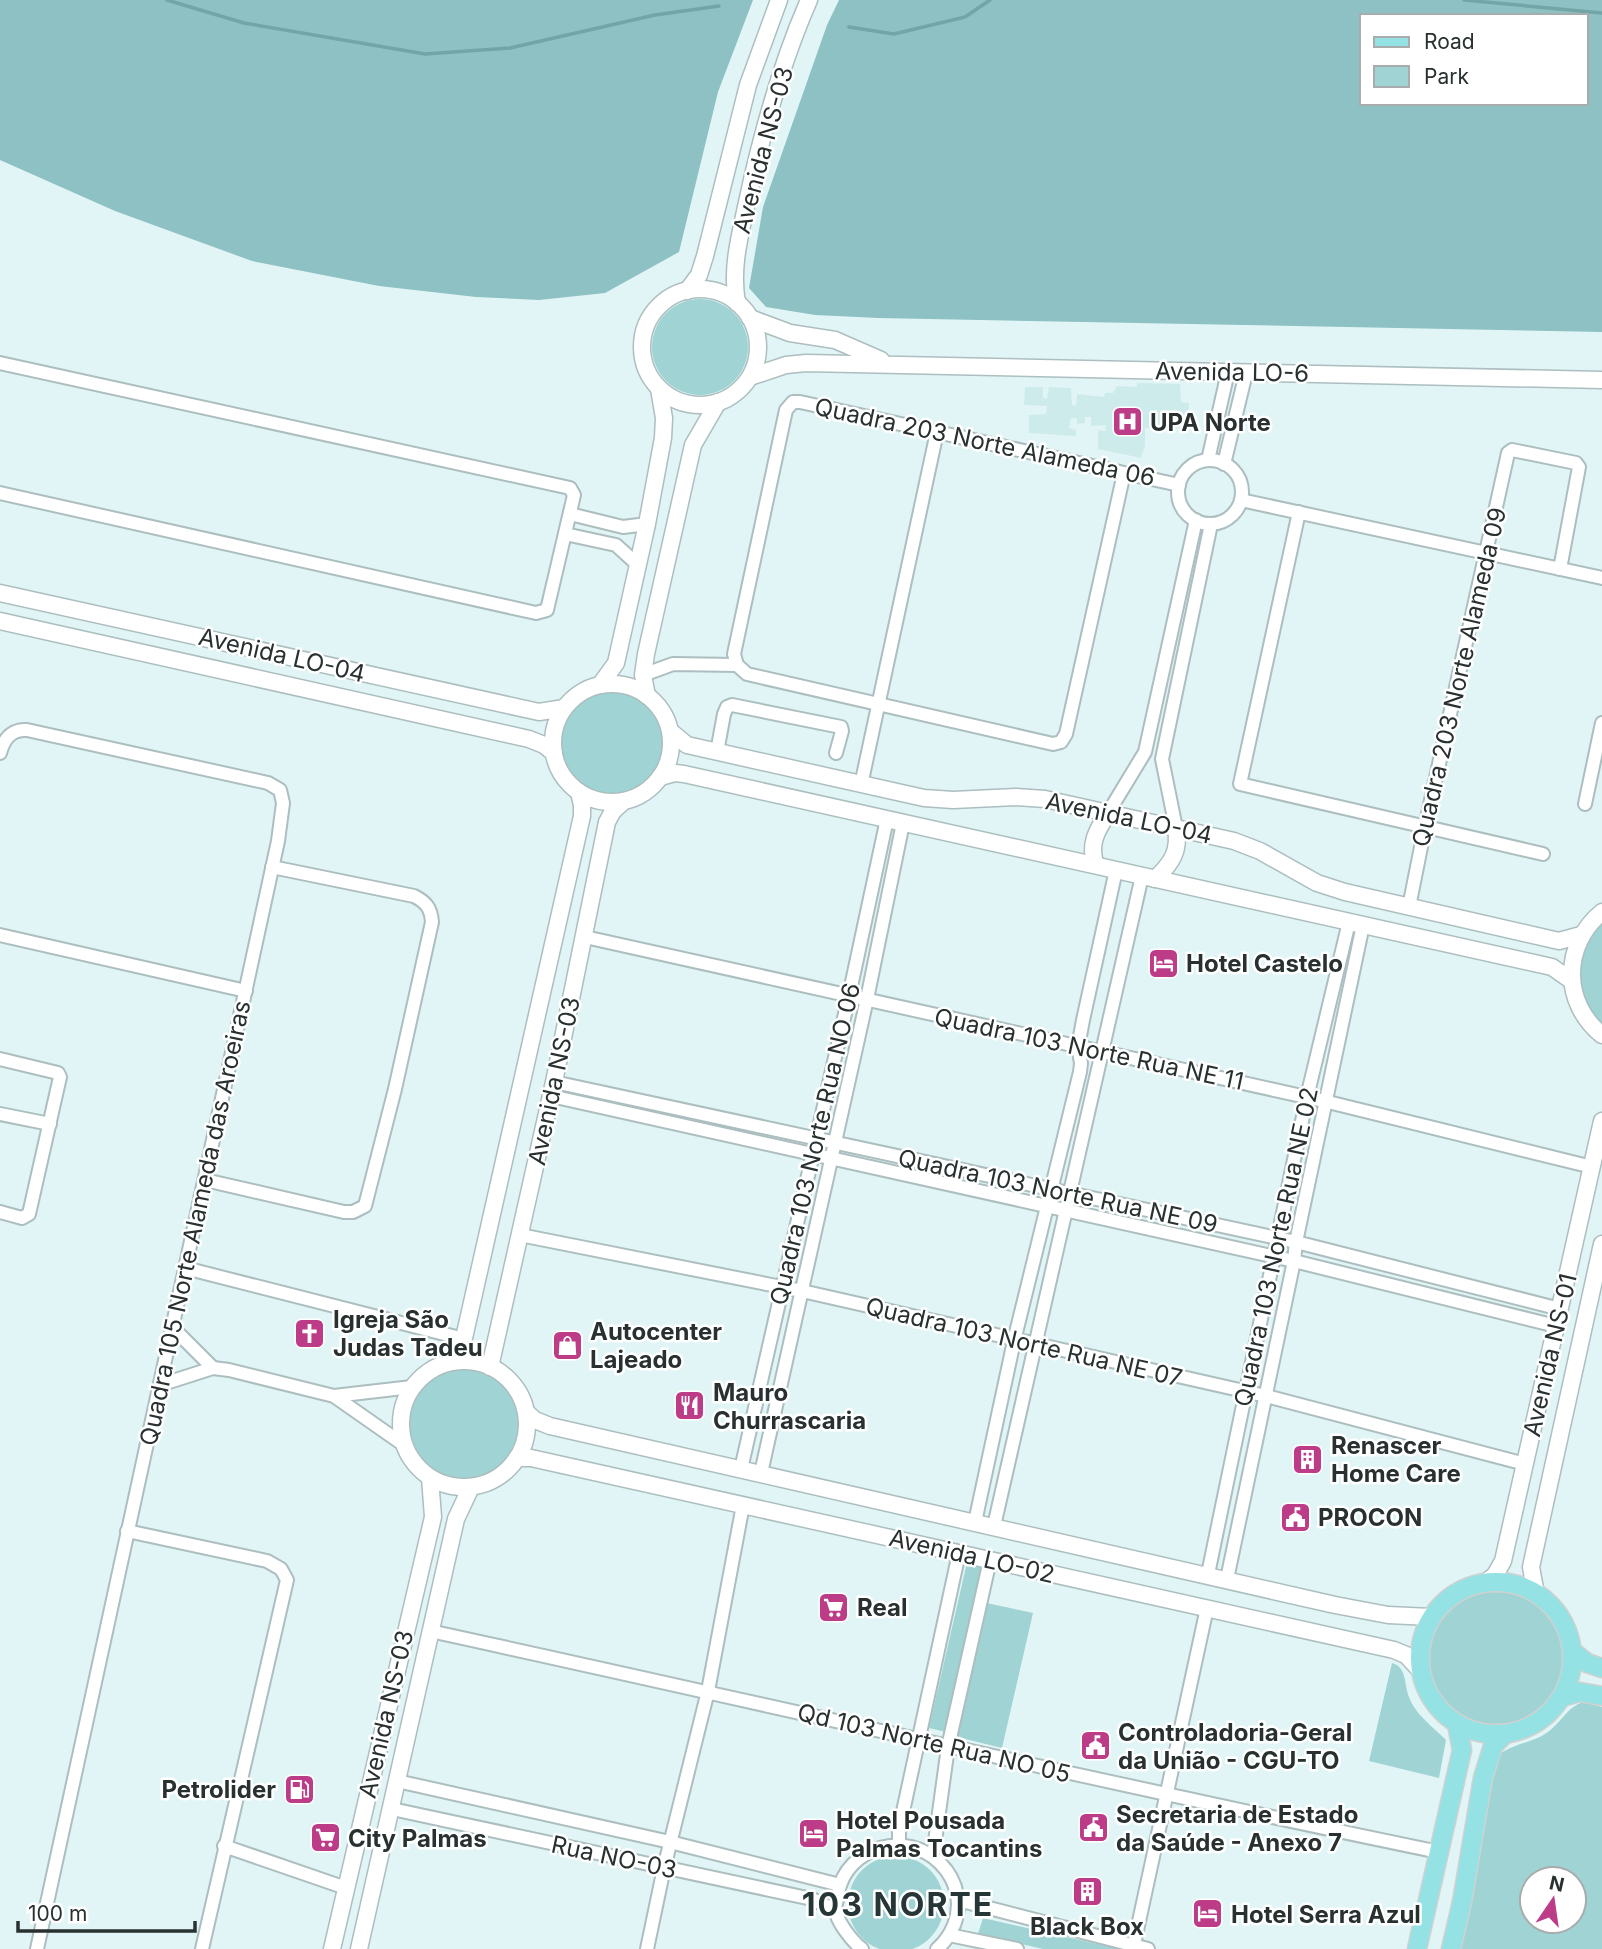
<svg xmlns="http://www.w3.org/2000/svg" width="1602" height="1949" viewBox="0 0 1602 1949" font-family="Inter,sans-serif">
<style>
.built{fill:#ceebeb}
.green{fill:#9fd3d4;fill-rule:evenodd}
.forest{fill:#8dc1c3;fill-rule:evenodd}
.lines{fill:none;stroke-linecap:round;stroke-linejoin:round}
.stream{stroke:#72a5a6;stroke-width:3.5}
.street-casing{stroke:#acbebf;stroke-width:16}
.secondary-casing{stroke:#acbebf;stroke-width:19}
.primary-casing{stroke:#d0d1d1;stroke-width:21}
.street{stroke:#fff;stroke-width:12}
.secondary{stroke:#fff;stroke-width:16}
.primary{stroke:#95e2e5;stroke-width:18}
.labels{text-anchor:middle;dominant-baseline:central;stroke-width:5;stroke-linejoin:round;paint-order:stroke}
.street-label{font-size:24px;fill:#283030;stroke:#fff}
.poi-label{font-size:24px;font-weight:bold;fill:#283030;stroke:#fff;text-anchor:start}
.district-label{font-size:32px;font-weight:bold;letter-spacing:2px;fill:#263636;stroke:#fff}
</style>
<rect width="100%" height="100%" fill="#e2f5f6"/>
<polygon class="built" points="1137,383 1180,384 1181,402 1189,403 1188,428 1166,428 1166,421 1162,421 1161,428 1145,428 1145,446 1141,458 1098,449 1098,430 1105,431 1106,425 1091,426 1091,417 1085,417 1085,423 1077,424 1077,418 1071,418 1069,428 1076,430 1076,436 1029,433 1029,415 1046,414 1047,406 1024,405 1025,387 1043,387 1043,398 1047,399 1049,387 1071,388 1072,405 1076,406 1077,394 1104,397 1105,393 1113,393 1117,386 1137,387"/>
<g class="green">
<circle cx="700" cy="347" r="48"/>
<circle cx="612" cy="743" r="52"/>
<path d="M1602,922v104c-31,-35 -29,-70 0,-104z"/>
<circle cx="464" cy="1424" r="54"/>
<polygon points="968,1558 982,1561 946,1732 929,1728"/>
<circle cx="1496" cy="1658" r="69"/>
<polygon points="987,1603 1033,1613 1002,1748 957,1737"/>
<path d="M1392,1663c15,4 12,21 17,34 6,17 24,30 37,43l-7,38 -70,-17z"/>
<path d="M1584,1702l18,5v242h-148l44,-193c10,-11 33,-13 47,-22 14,-8 23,-29 39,-32zM1532,1879h42v42h-42z"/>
<circle cx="896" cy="1904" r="48"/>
<polygon points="983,1918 1119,1949 1043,1949 978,1934"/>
</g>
<g class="forest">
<polygon points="0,0 753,0 718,92 679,252 605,293 539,300 476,297 379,286 252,261 115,211 0,160"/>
<path d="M839,0h763v332l-724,-14 -63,-3 -49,-8 -17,-19 14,-81 64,-182zM1362,16h224v87h-224z"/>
</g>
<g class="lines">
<g class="stream">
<polyline points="167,0 244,23 425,54 510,48 655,15 719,6"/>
<polyline points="1464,0 1602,13"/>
<polyline points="849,27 894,34 965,17 990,0"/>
</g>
<defs>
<g id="street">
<polyline points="0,363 570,488 574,495 547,610 536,613 0,493"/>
<polyline points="1208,460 1228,372"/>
<circle cx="1210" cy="492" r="32"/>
<polyline points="1224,464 1246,373"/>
<polyline points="1124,473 1066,734 1061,742 1053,744 747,674 737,665 734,654 786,410 793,402 800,402 1179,485"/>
<polyline points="1241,500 1602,578"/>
<polyline points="1299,512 1240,784 1543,854"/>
<polyline points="570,514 623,527 647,524"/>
<polyline points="565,534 616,545 638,565"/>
<polyline points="643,675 673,664 737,665"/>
<polyline points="717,752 724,714 727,707 732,705 841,727 842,731 836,753"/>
<path d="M0,753c4,-14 11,-24 27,-23l241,53 12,7 3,13 -5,38 -241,1108"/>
<polyline points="861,785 937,432"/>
<polyline points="1585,804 1602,723"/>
<polyline points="1108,813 1145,752 1196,520"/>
<polyline points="1176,828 1162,759 1211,524"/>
<polyline points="1409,907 1425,827 1508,453 1512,450 1576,463 1579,467 1560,569"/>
<polyline points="0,935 246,991"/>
<polyline points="585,937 1324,1101 1592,1167"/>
<polyline points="0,1059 58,1073 60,1077 29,1214 22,1218 0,1212"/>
<polyline points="554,1082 1296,1242 1560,1309"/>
<polyline points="551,1096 1294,1261 1556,1326"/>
<polyline points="0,1114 50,1124"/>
<path d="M205,1180l139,32h9l12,-6 30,-117 37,-167c-1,-14 -6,-20 -18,-26l-142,-29"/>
<polyline points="520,1235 802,1291 1266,1396 1525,1464"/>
<polyline points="185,1268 464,1339"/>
<polyline points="172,1327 213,1368"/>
<polyline points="160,1385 213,1368 229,1370 334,1396 404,1445"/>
<polyline points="334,1396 412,1387"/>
<polyline points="741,1469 849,996 887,819"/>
<polyline points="761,1473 867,999 903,823"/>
<polyline points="975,1522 1014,1341 1080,1072 1081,1063 1078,1047 1083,1020 1116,870"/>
<polyline points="994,1526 1142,876"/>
<polyline points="127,1531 267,1561 281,1569 287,1580 202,1949"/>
<polyline points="1208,1574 1307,1097 1349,922"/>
<polyline points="1227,1579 1294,1261 1296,1242 1363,925"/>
<path d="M430,1631c336,73 672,152 1009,221"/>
<polyline points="397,1781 670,1842 840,1885"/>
<polyline points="392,1809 812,1899 835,1910"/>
<polyline points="899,1844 899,1830 959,1553"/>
<polyline points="224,1846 346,1888"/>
<polyline points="933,1856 948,1747 990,1560"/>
<polyline points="958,1900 1148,1949"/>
<polyline points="949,1935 1017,1949"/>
<polyline points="647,1949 664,1868 708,1691 743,1505"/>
<path d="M862,1949c-10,-8 -25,-27 -27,-40 0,-4 3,-11 3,-16 9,-47 69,-63 102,-30 9,9 15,20 17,32 4,20 -5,41 -20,54"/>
<polyline points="1133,1949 1207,1608"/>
</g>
<g id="secondary">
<circle cx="700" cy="347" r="58"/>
<polyline points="687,291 699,275 705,256 748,85 779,0"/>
<path d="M737,303c-6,-33 2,-64 9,-96 15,-71 34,-141 63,-207"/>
<polyline points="750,318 790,333 835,340 881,360"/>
<polyline points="750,377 786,365 806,363 1602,380"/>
<polyline points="0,593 539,712 564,708"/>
<polyline points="0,621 529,739 544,745 554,753"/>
<circle cx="612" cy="743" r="59"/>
<polyline points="600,685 616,663 647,524 663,438 664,418 659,389"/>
<polyline points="647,696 643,675 646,654 693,445 718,402"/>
<polyline points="670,731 687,745 924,798 953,800 1016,797 1045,799 1234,841 1260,851 1317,883 1345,892 1559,941 1581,935"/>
<polyline points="660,777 675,773 684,774 1552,967 1572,981"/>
<path d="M1096,865c-8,-20 1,-35 12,-52"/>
<path d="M1155,879c17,-16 25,-28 21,-51"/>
<path d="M1602,912c-40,33 -40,91 0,123"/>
<polyline points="459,1360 582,816 582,805 579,792"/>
<circle cx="464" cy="1424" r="63"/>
<polyline points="490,1367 554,1082 607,822 613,811 624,801"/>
<polyline points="526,1412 535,1420 550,1426 1335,1605 1388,1615 1431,1617"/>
<polyline points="517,1458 531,1458 1394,1650 1406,1655 1420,1670"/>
<polyline points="1485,1583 1495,1575 1503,1561 1602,1121"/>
<polyline points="1536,1594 1531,1567 1602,1244"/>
<polyline points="332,1949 433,1517 430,1478"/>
<polyline points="359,1949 456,1519 471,1487"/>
</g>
<g id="primary">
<circle cx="1496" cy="1658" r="76"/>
<polyline points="1572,1651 1587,1663 1602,1668"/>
<polyline points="1562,1697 1580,1692 1602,1696"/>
<polyline points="1417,1949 1462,1750 1457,1724"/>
<polyline points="1451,1949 1462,1902 1483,1778 1493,1746 1505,1734"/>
</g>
</defs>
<use href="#street" class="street-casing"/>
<use href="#secondary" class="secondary-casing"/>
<use href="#primary" class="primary-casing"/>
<use href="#street" class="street"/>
<use href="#secondary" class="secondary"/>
<use href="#primary" class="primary"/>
</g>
<defs>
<symbol id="hospital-square" viewBox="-11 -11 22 22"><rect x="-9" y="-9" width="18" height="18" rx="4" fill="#bc3c87" stroke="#fff"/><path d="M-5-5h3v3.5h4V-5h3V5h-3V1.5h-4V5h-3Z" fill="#fff"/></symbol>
<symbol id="hotel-square" viewBox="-11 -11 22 22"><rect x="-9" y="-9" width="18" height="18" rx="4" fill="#bc3c87" stroke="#fff"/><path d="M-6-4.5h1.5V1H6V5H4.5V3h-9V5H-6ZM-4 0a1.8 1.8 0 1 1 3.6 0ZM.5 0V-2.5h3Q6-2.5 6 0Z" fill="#fff"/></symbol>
<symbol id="church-square" viewBox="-11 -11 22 22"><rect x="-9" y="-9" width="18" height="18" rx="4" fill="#bc3c87" stroke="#fff"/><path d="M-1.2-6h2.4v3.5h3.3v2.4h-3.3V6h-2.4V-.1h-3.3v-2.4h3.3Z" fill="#fff"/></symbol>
<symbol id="shop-square" viewBox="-11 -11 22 22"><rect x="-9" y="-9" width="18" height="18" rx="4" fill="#bc3c87" stroke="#fff"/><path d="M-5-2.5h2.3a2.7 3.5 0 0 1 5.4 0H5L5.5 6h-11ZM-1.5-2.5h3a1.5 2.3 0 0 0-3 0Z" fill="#fff"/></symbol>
<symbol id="restaurant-square" viewBox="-11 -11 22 22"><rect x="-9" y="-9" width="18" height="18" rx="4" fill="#bc3c87" stroke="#fff"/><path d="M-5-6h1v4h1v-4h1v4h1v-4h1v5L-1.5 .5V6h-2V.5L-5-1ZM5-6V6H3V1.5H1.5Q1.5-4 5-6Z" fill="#fff"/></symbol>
<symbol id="building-square" viewBox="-11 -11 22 22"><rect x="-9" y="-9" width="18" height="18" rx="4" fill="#bc3c87" stroke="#fff"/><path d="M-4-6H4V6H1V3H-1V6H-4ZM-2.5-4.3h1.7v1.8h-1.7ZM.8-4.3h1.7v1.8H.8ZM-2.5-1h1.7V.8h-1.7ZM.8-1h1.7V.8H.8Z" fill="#fff"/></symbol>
<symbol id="civic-square" viewBox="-11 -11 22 22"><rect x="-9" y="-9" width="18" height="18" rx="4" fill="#bc3c87" stroke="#fff"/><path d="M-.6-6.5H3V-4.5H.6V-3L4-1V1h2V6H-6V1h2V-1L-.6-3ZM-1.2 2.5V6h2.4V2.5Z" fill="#fff"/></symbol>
<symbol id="supermarket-square" viewBox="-11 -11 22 22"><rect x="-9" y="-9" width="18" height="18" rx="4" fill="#bc3c87" stroke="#fff"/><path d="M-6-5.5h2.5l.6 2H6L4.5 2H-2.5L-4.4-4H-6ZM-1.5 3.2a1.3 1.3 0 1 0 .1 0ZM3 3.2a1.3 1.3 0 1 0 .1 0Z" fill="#fff"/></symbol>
<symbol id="fuel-square" viewBox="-11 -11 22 22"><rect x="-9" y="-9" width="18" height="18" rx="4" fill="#bc3c87" stroke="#fff"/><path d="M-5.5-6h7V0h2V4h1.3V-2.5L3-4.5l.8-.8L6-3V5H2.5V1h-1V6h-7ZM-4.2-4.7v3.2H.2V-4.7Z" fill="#fff"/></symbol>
</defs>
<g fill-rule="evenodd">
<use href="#hospital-square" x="1110" y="404" width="35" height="35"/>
<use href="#hotel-square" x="1146" y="946" width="35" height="35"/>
<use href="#church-square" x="292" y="1316" width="35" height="35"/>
<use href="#shop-square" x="550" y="1328" width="35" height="35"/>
<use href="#restaurant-square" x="672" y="1388" width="35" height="35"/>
<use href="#building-square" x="1290" y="1442" width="35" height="35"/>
<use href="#civic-square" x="1278" y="1500" width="35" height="35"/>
<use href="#supermarket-square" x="816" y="1590" width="35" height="35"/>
<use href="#civic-square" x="1078" y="1728" width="35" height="35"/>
<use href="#fuel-square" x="282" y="1772" width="35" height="35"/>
<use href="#civic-square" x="1076" y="1810" width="35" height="35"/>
<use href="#hotel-square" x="796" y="1816" width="35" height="35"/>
<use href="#supermarket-square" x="308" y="1820" width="35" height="35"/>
<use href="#building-square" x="1070" y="1874" width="35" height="35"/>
<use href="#hotel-square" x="1190" y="1896" width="35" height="35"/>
</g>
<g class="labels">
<g class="street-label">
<text transform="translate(763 150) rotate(-75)">Avenida NS-03</text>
<text transform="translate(1232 372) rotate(1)">Avenida LO-6</text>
<text transform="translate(985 442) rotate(12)">Quadra 203 Norte Alameda 06</text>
<text transform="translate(282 655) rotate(13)">Avenida LO-04</text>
<text transform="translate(1459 677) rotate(-77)">Quadra 203 Norte Alameda 09</text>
<text transform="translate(1129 818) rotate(12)">Avenida LO-04</text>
<text transform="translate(1089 1049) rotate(12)">Quadra 103 Norte Rua NE 11</text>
<text transform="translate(554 1081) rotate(-78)">Avenida NS-03</text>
<text transform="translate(815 1144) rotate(-77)">Quadra 103 Norte Rua NO 06</text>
<text transform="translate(1058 1191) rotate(12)">Quadra 103 Norte Rua NE 09</text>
<text transform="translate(195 1223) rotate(-78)">Quadra 105 Norte Alameda das Aroeiras</text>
<text transform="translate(1276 1247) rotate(-78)">Quadra 103 Norte Rua NE 02</text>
<text transform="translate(1024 1342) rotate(13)">Quadra 103 Norte Rua NE 07</text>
<text transform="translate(1550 1355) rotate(-77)">Avenida NS-01</text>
<text transform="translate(972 1556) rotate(13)">Avenida LO-02</text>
<text transform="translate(386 1714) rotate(-77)">Avenida NS-03</text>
<text transform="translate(934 1743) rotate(13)">Qd 103 Norte Rua NO 05</text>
<text transform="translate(614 1857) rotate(12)">Rua NO-03</text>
</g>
<g class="poi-label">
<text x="1150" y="422">UPA Norte</text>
<text x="1186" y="963">Hotel Castelo</text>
<text x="333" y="1319">Igreja São<tspan x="333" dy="28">Judas Tadeu</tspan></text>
<text x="590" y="1331">Autocenter<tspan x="590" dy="28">Lajeado</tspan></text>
<text x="713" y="1392">Mauro<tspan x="713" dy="28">Churrascaria</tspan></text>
<text x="1331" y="1445">Renascer<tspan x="1331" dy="28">Home Care</tspan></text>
<text x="1318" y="1517">PROCON</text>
<text x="857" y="1607">Real</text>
<text x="1118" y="1732">Controladoria-Geral<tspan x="1118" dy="28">da União - CGU-TO</tspan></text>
<text x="276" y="1789" text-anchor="end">Petrolider</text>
<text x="1116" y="1814">Secretaria de Estado<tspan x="1116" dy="28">da Saúde - Anexo 7</tspan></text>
<text x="836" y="1820">Hotel Pousada<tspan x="836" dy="28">Palmas Tocantins</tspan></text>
<text x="348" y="1838">City Palmas</text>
<text x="1231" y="1914">Hotel Serra Azul</text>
<text x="1087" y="1926" text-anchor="middle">Black Box</text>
</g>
<g class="district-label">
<text x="898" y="1904">103 NORTE</text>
</g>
</g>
<rect x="1360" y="14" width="228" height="91" fill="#ffffff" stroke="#a9acac" stroke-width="2"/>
<rect x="1374" y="37" width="35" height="10" fill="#95e2e5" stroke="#a9acac" stroke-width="2"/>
<text x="1424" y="49" font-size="21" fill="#283030">Road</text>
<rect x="1374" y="66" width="35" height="21" fill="#9fd3d4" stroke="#a9acac" stroke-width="2"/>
<text x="1424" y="84" font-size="21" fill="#283030">Park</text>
<g transform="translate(1553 1900) rotate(13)"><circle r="33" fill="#ffffff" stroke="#a9acac" stroke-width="2"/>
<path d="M0-5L12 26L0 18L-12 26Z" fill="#bc3c87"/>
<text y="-10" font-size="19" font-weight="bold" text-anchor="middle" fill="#283030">N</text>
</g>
<path d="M18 1921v10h177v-10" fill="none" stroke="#283030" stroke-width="3.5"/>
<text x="28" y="1921" font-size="21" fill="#283030" stroke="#ffffff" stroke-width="5" paint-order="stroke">100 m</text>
</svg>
